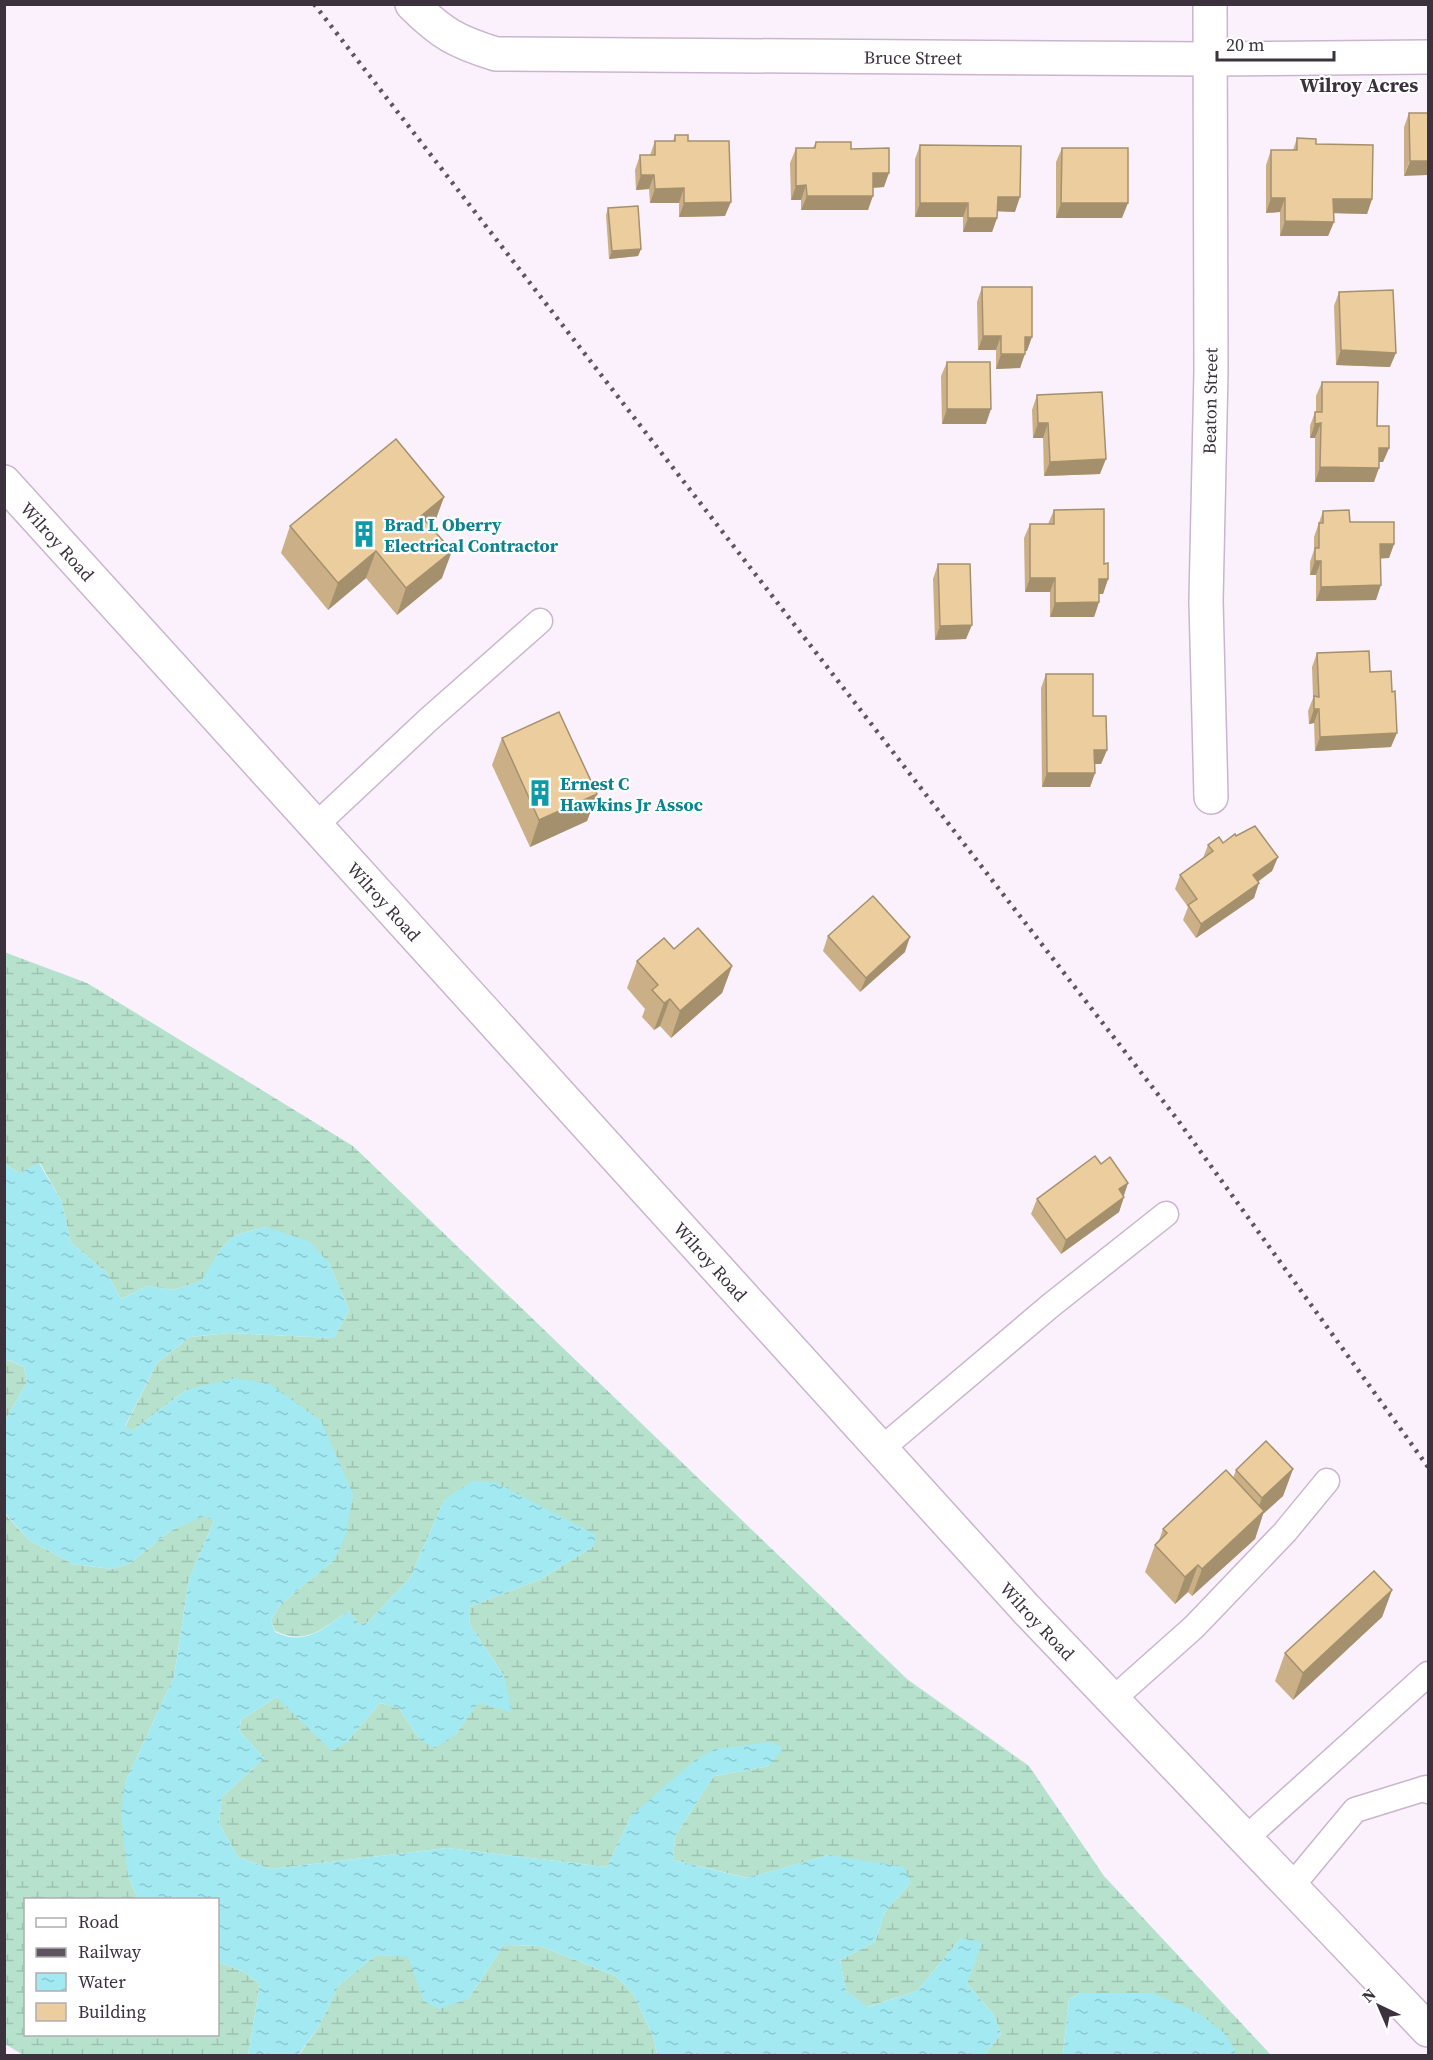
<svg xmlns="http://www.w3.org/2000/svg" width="1433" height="2060" viewBox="0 0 1433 2060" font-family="'Source Serif 4',serif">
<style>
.wetland{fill:url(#wetland-marsh)}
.water{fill:url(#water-ripples)}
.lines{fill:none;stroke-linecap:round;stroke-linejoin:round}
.lane-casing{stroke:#cab5ce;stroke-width:27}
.street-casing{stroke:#cab5ce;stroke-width:36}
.primary-casing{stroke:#cab5ce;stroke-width:36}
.lane{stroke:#fff;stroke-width:24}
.street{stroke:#fff;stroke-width:33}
.primary{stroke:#fff;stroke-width:33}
.rail{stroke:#5e5560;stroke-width:4.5;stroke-dasharray:3 6;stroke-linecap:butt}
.wall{fill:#cbb087}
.shaded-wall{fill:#a5906e}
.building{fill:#eccd9d;stroke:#a5906e;stroke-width:1.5}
.labels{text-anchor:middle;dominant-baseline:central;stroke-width:4.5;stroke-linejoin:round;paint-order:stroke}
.street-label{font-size:18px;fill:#3b323d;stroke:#fff}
.culture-label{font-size:18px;font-weight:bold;fill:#0d838f;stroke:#fff;text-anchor:start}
.neighbourhood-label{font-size:20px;font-weight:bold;fill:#3b323d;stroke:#fff}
</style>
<defs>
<pattern id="wetland-marsh" width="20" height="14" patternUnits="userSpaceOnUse" patternTransform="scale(1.5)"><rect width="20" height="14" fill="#b6e2cd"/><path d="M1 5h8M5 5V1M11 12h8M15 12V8" fill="none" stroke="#9dc2b1"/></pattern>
<pattern id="water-ripples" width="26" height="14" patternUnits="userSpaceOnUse" patternTransform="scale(1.5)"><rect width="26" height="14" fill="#a2e9f2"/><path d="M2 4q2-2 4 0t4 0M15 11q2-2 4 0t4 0" fill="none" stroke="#8cc8d0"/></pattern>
</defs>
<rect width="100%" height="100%" fill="#faf1fc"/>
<g class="wetland">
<path d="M4,952l83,31 266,163 554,533 122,87 75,110 167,179h-36v-5l-83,-57h-71l-12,6 -6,56h-79l17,-21 -7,-19 -27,-31 -6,-46 -44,53 -50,16 -21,-16 -6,-31 35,-18 10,-30 26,-30 -82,-27 -81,23 -75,-18 2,-24 39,-60 55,-10 2,-24 -140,74 -24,51 -160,-19 -176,21 -33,-12 -19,-33 3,-27 42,-39 -25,-27 2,-11 35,-23 70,46 34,-40 19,5 21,32 36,-6 22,-32 26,-26 -34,-51 -1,-18 72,-28 53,-33 -150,-46 -34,78 -42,44 -8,3 -11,-14c-27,17 -41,35 -74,20l-4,-11 9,-15 54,-45 -148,-170 -54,41 -7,-4 32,-64 33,-26 39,-4 105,5 15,-28 -20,-47 -63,-36 -31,8 -13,12 -20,34 -29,9 -26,-4 -26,13 -15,-27 -35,-29 -10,-43 -21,-37 -21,10 -14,-9z"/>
<polygon points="8,1360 24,1367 27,1382 5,1421 5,1362"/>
<polygon points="4,1513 29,1540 73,1564 112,1569 130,1563 170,1531 204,1515 214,1521 189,1579 174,1677 125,1783 128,1876 138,1899 26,1900 26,2034 218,2034 218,1962 242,1971 260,1984 248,2055 25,2056 5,2044"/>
<polygon points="504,1945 540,1946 616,1976 633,1994 654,2038 657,2055 298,2056 318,2028 339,1985 376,1955 409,1956 424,2000 468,1999"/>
</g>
<g class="water">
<path d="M39,1163l22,37 10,43 35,29 15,27 26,-13 26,4 28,-9 21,-34 13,-12 31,-8 43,14 20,22 20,47 -15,28 -105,-5 -39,4 -33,26 -32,63 7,5 54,-41 49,-12 35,6 51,37 32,73 -7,41 -12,25 -54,45 -9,15 4,12c33,15 47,-4 74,-21l11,14 8,-3 42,-44 34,-78 28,-19 23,1 101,53 -2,11 -53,33 -72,28 1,18 34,51 8,36 -34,-9 -22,31 -21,14 -15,-8 -21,-32 -19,-5 -34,40 -14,8 -56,-54 -35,23 -2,11 25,27 -42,39 -3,27 19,33 33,12 176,-21 160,19 24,-51 64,-56 20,-11 56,-7 12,6 -14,18 -55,10 -39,60 -2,24 74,18 82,-23 75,12 7,15 -26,30 -10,30 -35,18 6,31 22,16 49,-16 44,-53 21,5 -15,41 27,31 7,19 -17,21h-327l-3,-17 -21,-44 -17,-18 -76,-30 -36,-1 -36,54 -29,10 -15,-8 -16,-44 -32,-2 -37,30 -21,43 -20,27h-50l12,-71 -18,-13 -24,-9v-62l-80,-1 -10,-23 -7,-63 4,-30 49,-106 15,-98 25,-58 -10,-5 -34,15 -40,32 -18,6 -39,-5 -44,-24 -24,-27v-92l22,-39 -3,-15 -15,-7 -4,2v-198l14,9z"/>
<polygon points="1081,1993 1152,1993 1199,2013 1224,2033 1235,2050 1235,2055 1063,2055 1069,1999"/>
</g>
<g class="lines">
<defs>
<g id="lane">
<polyline points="315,826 428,720 540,621"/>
<polyline points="880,1450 1050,1306 1166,1214"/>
<polyline points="1112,1700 1194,1627 1285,1532 1327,1481"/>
<polyline points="1245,1839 1428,1674"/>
<polyline points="1291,1887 1355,1810 1426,1788 1428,1791"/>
</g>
<g id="street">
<path id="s1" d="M412,4c30,30 45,38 84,50l714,5 218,-2"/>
<polyline points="1210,4 1211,371 1206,601 1211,797"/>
</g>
<g id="primary">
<path id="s2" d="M4,482l1023,1128 401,420"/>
</g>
</defs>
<use href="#lane" class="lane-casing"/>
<use href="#street" class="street-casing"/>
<use href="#primary" class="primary-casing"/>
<use href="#lane" class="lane"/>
<use href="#street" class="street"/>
<use href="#primary" class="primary"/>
<polyline class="rail" points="314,4 1177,1119 1428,1467"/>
</g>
<g class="wall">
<polygon points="1409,113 1428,113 1404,176 1404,127"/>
<polygon points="675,135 688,141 725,216 679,217 679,203 650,203 649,189 636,190 635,170 640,155 650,155 655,141 673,141"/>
<polygon points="1297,138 1316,144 1372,199 1367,214 1334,213 1334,222 1328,236 1280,236 1280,212 1266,213 1266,165 1271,150 1293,150"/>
<polygon points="816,142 851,149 884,187 873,188 868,210 801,210 801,200 791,200 790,163 796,148 813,148"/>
<polygon points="920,145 1015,212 997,211 997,218 992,232 963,232 963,217 915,217 915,159"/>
<polygon points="1062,148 1122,218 1056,218 1056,162"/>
<polygon points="608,208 641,249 638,256 609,259 606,215"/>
<polygon points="982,287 1027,351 1025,351 1020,368 996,369 996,350 978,350 977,302"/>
<polygon points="1339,292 1390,367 1336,365 1334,306"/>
<polygon points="947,362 986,424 942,424 941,376"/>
<polygon points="1322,382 1377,426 1389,448 1383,462 1379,462 1374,482 1315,482 1315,438 1310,438 1310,426 1315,412 1316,412 1316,396"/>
<polygon points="1037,395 1100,474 1044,476 1043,438 1033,438 1032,410"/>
<polygon points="444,497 434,524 431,527 442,578 397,615 366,578 328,610 281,553 290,526"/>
<polygon points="1054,510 1104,564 1108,579 1103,594 1099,594 1099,602 1094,617 1050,617 1050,592 1025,592 1024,538 1030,524 1048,524"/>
<polygon points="1323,511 1394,544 1389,558 1380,558 1376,600 1316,601 1316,575 1310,575 1310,562 1314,550 1314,537"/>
<polygon points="938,564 966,639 935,640 933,579"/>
<polygon points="1317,653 1370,672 1391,747 1315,751 1314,723 1309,724 1308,711 1313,698 1312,667"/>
<polygon points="1046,674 1093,716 1107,750 1101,764 1095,764 1095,773 1090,787 1042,787 1041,688"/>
<polygon points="502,738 597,794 587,821 530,847 492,765"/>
<polygon points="1236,836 1278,857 1272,871 1258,882 1254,898 1196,938 1183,920 1188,907 1175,889 1180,875 1203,858 1208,845 1223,843"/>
<polygon points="828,936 905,952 860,992 823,951"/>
<polygon points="674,949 732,966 722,993 671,1038 660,1026 654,1030 642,1017 645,1009 627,988 637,961"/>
<polygon points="1101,1164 1128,1183 1119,1212 1061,1254 1031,1214 1037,1199"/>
<polygon points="1293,1469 1283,1496 1263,1514 1255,1539 1192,1596 1188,1592 1175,1604 1145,1572 1155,1545 1159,1540 1163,1529 1233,1478 1236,1470"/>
<polygon points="1392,1590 1382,1617 1293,1700 1275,1681 1285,1653"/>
</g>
<g class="shaded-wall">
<polygon points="1410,161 1428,161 1428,175 1404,176"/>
<polygon points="873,173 889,173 884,187 868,188"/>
<polygon points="641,175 654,175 649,189 636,190"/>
<polygon points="806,185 801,200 791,200 796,186"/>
<polygon points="684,188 679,203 650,203 655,189"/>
<polygon points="807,196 873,196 868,210 801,210"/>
<polygon points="998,197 1020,197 1015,212 992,211"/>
<polygon points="1271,198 1285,198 1280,212 1266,213"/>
<polygon points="1333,199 1372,199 1367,214 1328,213"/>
<polygon points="731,202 725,216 679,217 684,203"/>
<polygon points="920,203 968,203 963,217 915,217"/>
<polygon points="1061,203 1128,203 1122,218 1056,218"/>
<polygon points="968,218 997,218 992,232 963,232"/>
<polygon points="1285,221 1334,222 1328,236 1280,236"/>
<polygon points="641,249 638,256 609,259 612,251"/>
<polygon points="983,336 1001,336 996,350 978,350"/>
<polygon points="1025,337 1032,337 1027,351 1020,351"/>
<polygon points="1341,350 1396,353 1390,367 1336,365"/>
<polygon points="1001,354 1025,354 1020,368 996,369"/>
<polygon points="947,409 991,409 986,424 942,424"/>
<polygon points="1038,423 1048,423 1043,438 1033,438"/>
<polygon points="1321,423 1315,438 1310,438 1315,424"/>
<polygon points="1379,448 1389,448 1383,462 1374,462"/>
<polygon points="1106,459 1100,474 1044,476 1050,462"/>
<polygon points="1320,467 1379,468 1374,482 1315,482"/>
<polygon points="444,497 434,524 412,543 421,516"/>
<polygon points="1380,544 1394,544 1389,558 1375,559"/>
<polygon points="376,551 366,578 328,610 338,583"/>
<polygon points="452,551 442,578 397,615 406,588"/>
<polygon points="1315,561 1321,561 1316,575 1310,575"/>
<polygon points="1030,578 1055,578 1050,592 1025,592"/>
<polygon points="1099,579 1108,579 1103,594 1093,594"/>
<polygon points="1381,585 1376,600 1316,601 1321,587"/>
<polygon points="1099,602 1094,617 1050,617 1055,603"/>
<polygon points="972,625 966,639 935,640 940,626"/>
<polygon points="1314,709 1319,709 1314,723 1309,724"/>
<polygon points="1397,733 1391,747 1315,751 1320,737"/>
<polygon points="1094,750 1107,750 1101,764 1089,764"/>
<polygon points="1047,773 1095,773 1090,787 1042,787"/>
<polygon points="597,794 587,821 530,847 539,820"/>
<polygon points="1278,857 1272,871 1247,889 1253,875"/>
<polygon points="1259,883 1254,898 1196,938 1201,924"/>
<polygon points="910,937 905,952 860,992 866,978"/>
<polygon points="732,966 722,993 671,1038 680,1011"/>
<polygon points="670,999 660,1026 654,1030 664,1003"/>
<polygon points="1128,1183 1123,1197 1119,1189"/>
<polygon points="1124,1197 1119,1212 1061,1254 1066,1240"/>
<polygon points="1293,1469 1283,1496 1263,1514 1255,1539 1192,1596 1202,1569 1253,1522 1262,1498"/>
<polygon points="1198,1565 1188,1592 1175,1604 1185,1577"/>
<polygon points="1392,1590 1382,1617 1293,1700 1303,1673"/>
</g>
<g class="building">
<polygon points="1409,113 1428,113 1428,161 1410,161"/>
<polygon points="675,135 688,135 688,141 729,141 731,202 684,203 684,188 655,189 654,175 641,175 640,155 655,155 655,141 675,141"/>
<polygon points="1297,138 1316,139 1316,144 1373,145 1372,199 1333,199 1334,222 1285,221 1285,198 1271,198 1271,150 1297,150"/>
<polygon points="816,142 851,142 851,149 889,148 889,173 873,173 873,196 807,196 806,185 796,186 796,148 815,148"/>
<polygon points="920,145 1021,146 1020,197 998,197 997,218 968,218 968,203 920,203"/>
<polygon points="1062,148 1128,148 1128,203 1061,203"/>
<polygon points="638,206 641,249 612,251 608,208"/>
<polygon points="982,287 1032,287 1032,337 1025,337 1025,354 1001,354 1001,336 983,336"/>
<polygon points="1393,290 1396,353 1341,350 1339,292"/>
<polygon points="947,362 990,362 991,409 947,409"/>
<polygon points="1322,382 1378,382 1377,426 1389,426 1389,448 1379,448 1379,468 1320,467 1321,423 1315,424 1315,412 1322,412"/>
<polygon points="1102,392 1106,459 1050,462 1048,423 1038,423 1037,395"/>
<polygon points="396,439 444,497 421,516 452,551 406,588 376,551 338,583 290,526"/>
<polygon points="1104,509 1104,564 1108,563 1108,579 1099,579 1099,602 1055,603 1055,578 1030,578 1030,524 1054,524 1054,510"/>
<polygon points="1349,510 1350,522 1394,522 1394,544 1380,544 1381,585 1321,587 1321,561 1315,561 1315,548 1319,548 1319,523 1323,523 1323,511"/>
<polygon points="938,564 970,564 972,625 940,626"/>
<polygon points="1369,651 1370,672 1391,671 1392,692 1395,691 1397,733 1320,737 1319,709 1314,709 1314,696 1319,697 1317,653"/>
<polygon points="1046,674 1093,674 1093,716 1106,716 1107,750 1094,750 1095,773 1047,773"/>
<polygon points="559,712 597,794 539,820 502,738"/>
<polygon points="1255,826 1278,857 1253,875 1259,883 1201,924 1188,905 1197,899 1180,875 1213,851 1208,845 1219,837 1223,843 1235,834 1236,836"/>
<polygon points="873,896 910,937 866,978 828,936"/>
<polygon points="698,928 732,966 680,1011 670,999 664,1003 652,990 658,985 637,961 664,938 674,949"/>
<polygon points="1095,1156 1101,1164 1110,1157 1128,1183 1119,1189 1124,1197 1066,1240 1037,1199"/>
<polygon points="1266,1441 1293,1469 1262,1498 1236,1470"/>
<polygon points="1226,1470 1264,1511 1202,1569 1198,1565 1185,1577 1155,1545 1167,1533 1163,1529"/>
<polygon points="1374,1571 1392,1590 1303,1673 1285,1653"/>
</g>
<defs>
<symbol id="building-bare" viewBox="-9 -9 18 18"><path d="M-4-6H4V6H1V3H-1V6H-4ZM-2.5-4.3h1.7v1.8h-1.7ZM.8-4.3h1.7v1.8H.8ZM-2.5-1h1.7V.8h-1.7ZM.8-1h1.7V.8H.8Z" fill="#0f9aa8" stroke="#fff" stroke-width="2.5" paint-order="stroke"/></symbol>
</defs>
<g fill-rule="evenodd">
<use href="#building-bare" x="345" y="515" width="38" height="38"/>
<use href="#building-bare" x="521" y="774" width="38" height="38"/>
</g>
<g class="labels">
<g class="street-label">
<text stroke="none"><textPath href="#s1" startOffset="516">Bruce Street</textPath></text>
<text transform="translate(1210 401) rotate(-89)">Beaton Street</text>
<text stroke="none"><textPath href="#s2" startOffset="80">Wilroy Road</textPath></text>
<text stroke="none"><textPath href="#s2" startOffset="566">Wilroy Road</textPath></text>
<text stroke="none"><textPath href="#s2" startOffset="1052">Wilroy Road</textPath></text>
<text stroke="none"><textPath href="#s2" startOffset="1538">Wilroy Road</textPath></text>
</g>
<g class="culture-label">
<text x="384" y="524">Brad L Oberry<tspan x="384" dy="21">Electrical Contractor</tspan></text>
<text x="560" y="783">Ernest C<tspan x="560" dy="21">Hawkins Jr Assoc</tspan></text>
</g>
<g class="neighbourhood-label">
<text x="1359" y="85">Wilroy Acres</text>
</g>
</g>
<rect width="1433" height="2060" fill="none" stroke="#3b323d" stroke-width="12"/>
<rect x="24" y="1898" width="195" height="138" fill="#ffffff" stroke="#b1adb1" stroke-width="1.5"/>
<rect x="36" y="1918" width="30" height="9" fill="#ffffff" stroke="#b1adb1" stroke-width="1.5"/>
<text x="78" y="1928" font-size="18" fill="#3b323d">Road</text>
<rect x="36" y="1948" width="30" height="9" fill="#5e5560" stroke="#b1adb1" stroke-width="1.5"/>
<text x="78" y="1958" font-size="18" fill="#3b323d">Railway</text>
<rect x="36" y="1973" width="30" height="18" fill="url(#water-ripples)" stroke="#b1adb1" stroke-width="1.5"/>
<text x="78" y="1988" font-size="18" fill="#3b323d">Water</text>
<rect x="36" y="2003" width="30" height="18" fill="#eccd9d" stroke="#b1adb1" stroke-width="1.5"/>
<text x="78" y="2018" font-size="18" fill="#3b323d">Building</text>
<g transform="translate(1379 2006) rotate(316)" stroke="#ffffff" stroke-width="4.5" paint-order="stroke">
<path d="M0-4.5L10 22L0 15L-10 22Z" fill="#3b323d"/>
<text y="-9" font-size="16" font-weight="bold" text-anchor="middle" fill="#3b323d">N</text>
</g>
<path d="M1217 51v9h117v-9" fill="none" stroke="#3b323d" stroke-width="3"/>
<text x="1226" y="51" font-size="18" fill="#3b323d" stroke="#ffffff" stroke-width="4.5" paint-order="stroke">20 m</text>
</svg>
